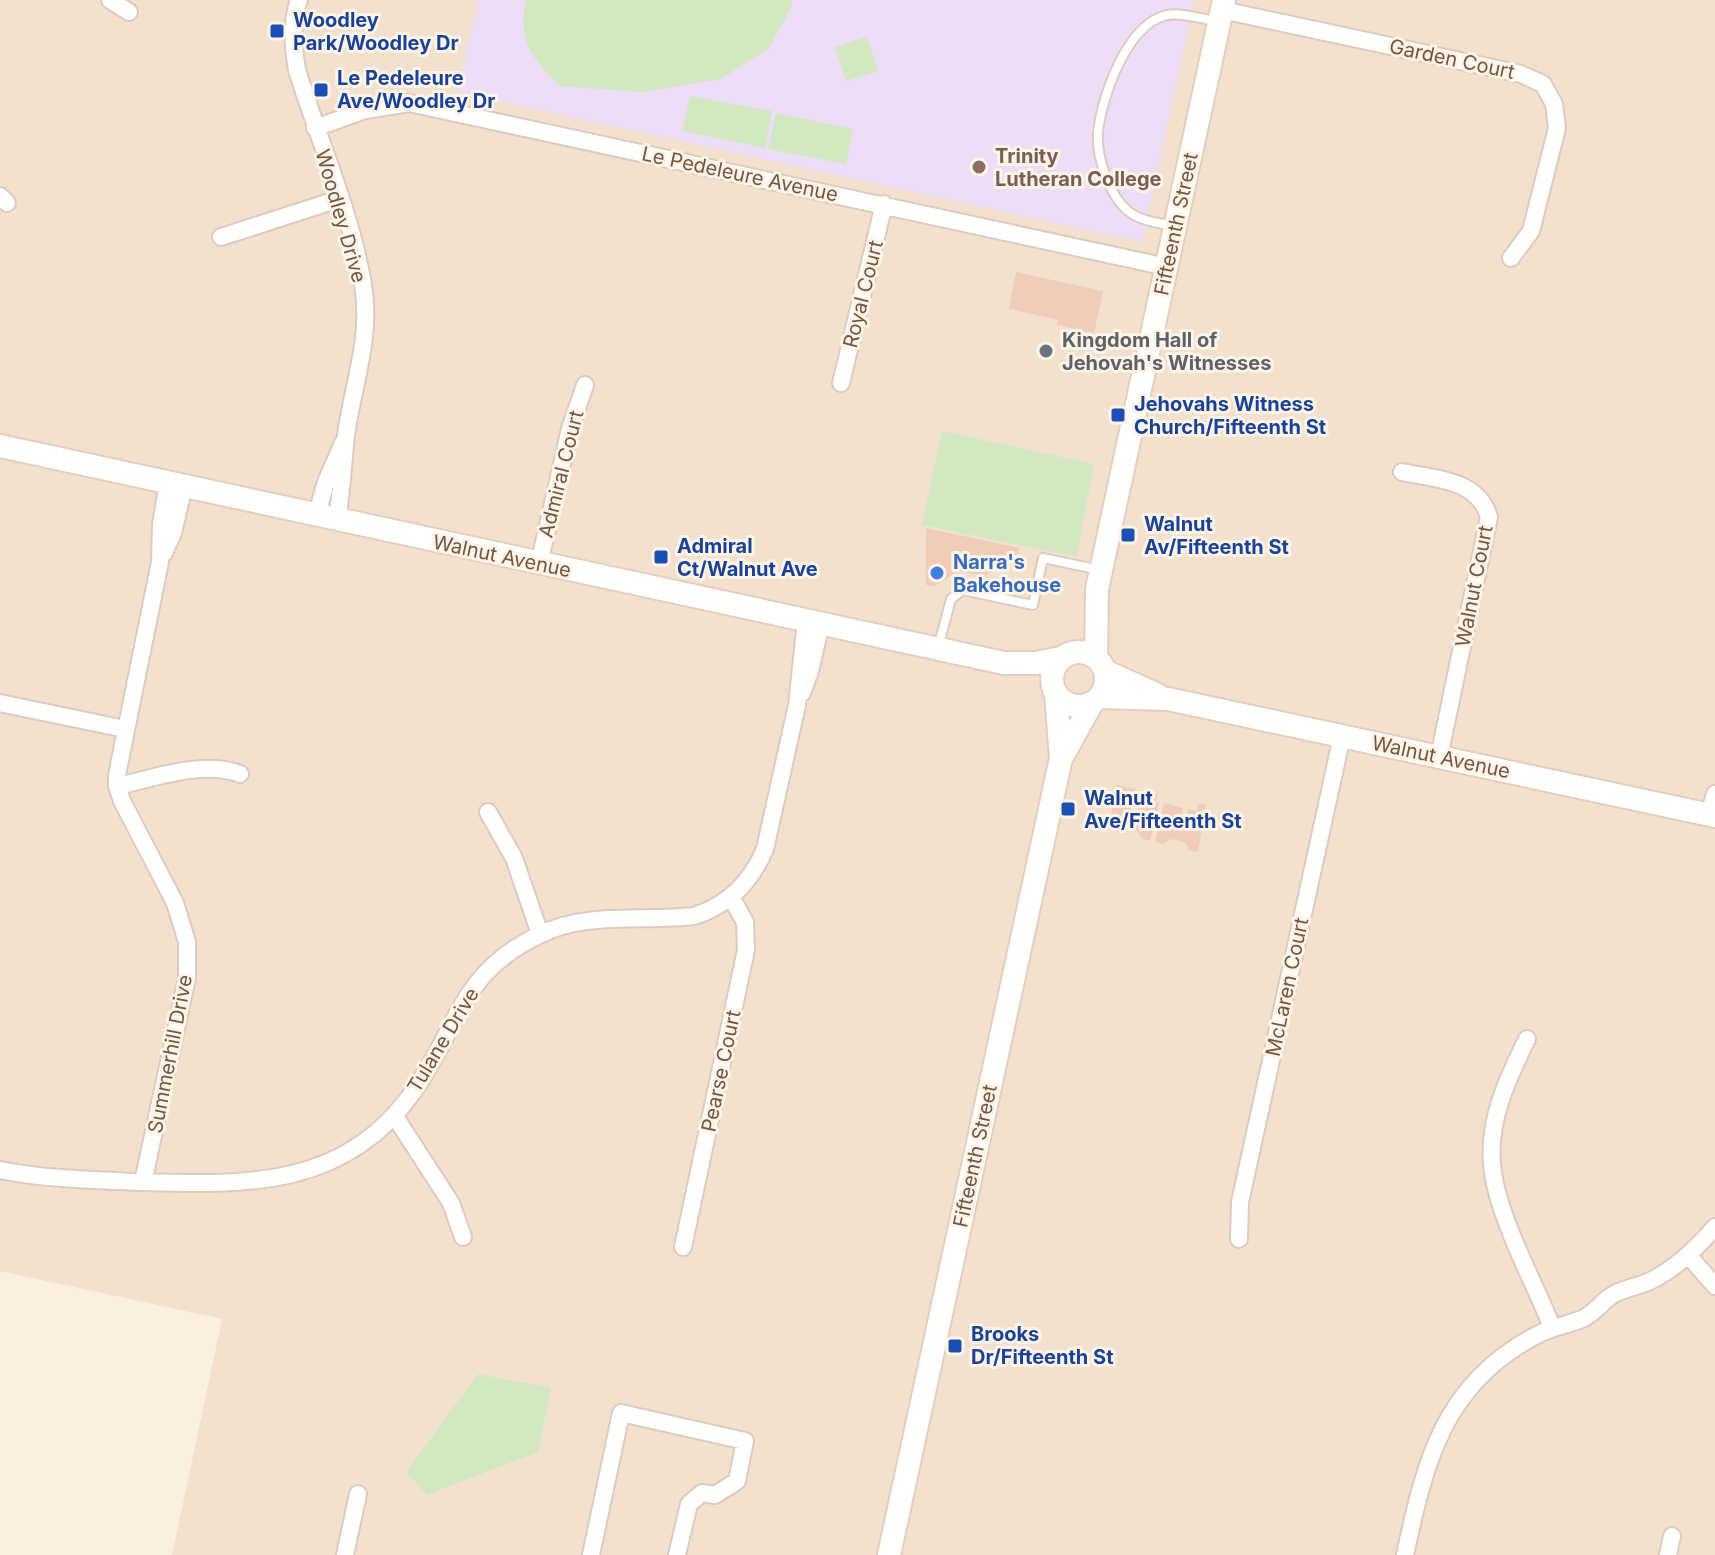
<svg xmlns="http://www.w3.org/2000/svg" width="1715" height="1555" font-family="Inter,sans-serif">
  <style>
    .residential { fill: #f3e1cf }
    .education { fill: #edddf7 }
    .green { fill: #d2e8c0 }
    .building { fill: #f0ccb9 }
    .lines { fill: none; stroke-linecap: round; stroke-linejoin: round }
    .lane-casing { stroke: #dfcbbd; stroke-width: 12 }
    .street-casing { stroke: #dfcbbd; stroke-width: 20 }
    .secondary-casing { stroke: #e6cebd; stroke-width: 26 }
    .lane { stroke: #fff; stroke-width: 8 }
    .street { stroke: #fff; stroke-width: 16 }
    .secondary { stroke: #fff; stroke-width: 22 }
    .transit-dot { fill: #1a4fb4; stroke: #fff4e6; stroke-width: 3 }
    .education-dot { fill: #8d6e63; stroke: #fff4e6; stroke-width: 3 }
    .worship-dot { fill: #6b7280; stroke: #fff4e6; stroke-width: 3 }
    .shop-dot { fill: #3f7fe0; stroke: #fff4e6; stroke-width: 3 }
    .labels { text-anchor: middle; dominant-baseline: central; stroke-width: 6; stroke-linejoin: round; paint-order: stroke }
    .transit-label { font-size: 20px; font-weight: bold; fill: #164399; stroke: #fff4e6; text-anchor: start }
    .street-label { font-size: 20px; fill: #715548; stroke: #fff4e6 }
    .education-label { font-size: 20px; font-weight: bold; fill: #785e54; stroke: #fff4e6; text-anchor: start }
    .worship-label { font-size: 20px; font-weight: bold; fill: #5b616d; stroke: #fff4e6; text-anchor: start }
    .shop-label { font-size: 20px; font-weight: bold; fill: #366cbe; stroke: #fff4e6; text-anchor: start }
  </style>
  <rect width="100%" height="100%" fill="#fbf0e0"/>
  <path class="residential" d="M0,0H1715V1555H172L222,1319L0,1271Z"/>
  <path class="education" d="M478,0H1194L1142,242L458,92Z"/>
  <path class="green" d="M526,0H791L792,6L769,48L721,79L642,92L560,86C532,58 517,41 526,0Z
    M867,37L878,71L846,81L835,47Z
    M690,96L772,111L765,148L682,131Z
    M776,113L853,129L846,164L768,149Z
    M942,431L1094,464L1077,557L922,525Z
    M478,1374L551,1388L538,1452L427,1495L406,1472Z"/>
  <path class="building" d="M1016,272L1103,291L1094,333L1057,325L1058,320L1009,309Z
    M926,528L1019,548L1017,555L985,576L958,571L935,586L926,585Z
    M1117,785L1136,789L1129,814L1141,816L1145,811L1138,810L1140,798L1151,801L1153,793L1158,794L1155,802L1159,803L1150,841L1142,839L1138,832L1118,827L1117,831L1108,829Z
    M1164,803L1183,808L1178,825L1187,829L1195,828L1185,825L1188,809L1197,811L1198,803L1206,805L1198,852L1189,850L1185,842L1171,839L1163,844L1155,842L1159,823L1165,819V816L1161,815Z"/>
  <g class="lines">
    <g class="lane-casing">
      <path id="lane" d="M1174,226C1159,223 1140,221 1128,211C1109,195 1096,156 1098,132C1102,96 1127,24 1167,15C1182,12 1201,19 1216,21
        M938,648L951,599L963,590L1033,605L1043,558L1100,570"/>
    </g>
    <g class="street-casing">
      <path id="street" d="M110,0L129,12
        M299,0C291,23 293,46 297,70C319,141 351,212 363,285C372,337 353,384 346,435C343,463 342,491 337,519
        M1222,10L1521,74L1543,84L1554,104L1557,128L1531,231L1511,258
        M315,128L365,110L409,103L1167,267
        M0,196L7,203
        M221,237L339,199
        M841,383L884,204
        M1402,472C1435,479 1478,479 1489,517L1439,757
        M317,514L326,482L343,443
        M164,553L173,533L184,486
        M539,564L570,429L585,385
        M802,693L810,671L821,623
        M0,703L125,729
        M117,786C155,778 202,760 240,774
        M488,812L514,858L540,934
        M1709,815L1715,794
        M1527,1039C1508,1078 1488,1119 1492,1164C1496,1214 1533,1279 1552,1327
        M394,1115L451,1203L463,1237
        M0,1170C46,1179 92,1180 139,1182C245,1185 344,1189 413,1092C458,1029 459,973 539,935C587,911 643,922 694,916C729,905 751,882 765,849L797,705L806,620
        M143,1182L187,978V942L175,903L122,801L117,786V775L160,562L161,524L168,483
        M1239,1239L1240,1202L1342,736
        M683,1247L746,950L745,922L731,897
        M1688,1255L1715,1286
        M345,1555L358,1494
        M591,1555L621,1413L745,1441L737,1481L715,1495L702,1493L689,1504L677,1555
        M1405,1555C1425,1461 1444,1383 1537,1335C1552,1327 1567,1325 1582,1319C1596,1313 1603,1299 1616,1293C1627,1288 1639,1286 1650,1281C1675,1269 1697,1248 1715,1227
        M1668,1555L1672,1536"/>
    </g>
    <g class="secondary-casing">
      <path id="secondary" d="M0,446L1004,663H1036L1061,658
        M1052 679a27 27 0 1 1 54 0a27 27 0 1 1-54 0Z
        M1096,658L1097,589L1224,0
        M1105,671L1158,695
        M1099,697L1168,699L1715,816
        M1062,757L1092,703
        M889,1555L1061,758L1056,694"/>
    </g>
    <use href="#lane" class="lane"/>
    <use href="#street" class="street"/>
    <use href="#secondary" class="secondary"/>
  </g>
  <g class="transit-dot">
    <rect x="269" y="23" width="16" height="16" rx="4"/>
    <rect x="313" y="82" width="16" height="16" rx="4"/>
    <rect x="1110" y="407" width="16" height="16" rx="4"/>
    <rect x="1120" y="527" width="16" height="16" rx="4"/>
    <rect x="653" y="549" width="16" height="16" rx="4"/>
    <rect x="1060" y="801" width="16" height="16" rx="4"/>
    <rect x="947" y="1338" width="16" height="16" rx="4"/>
  </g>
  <circle class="education-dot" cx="979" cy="167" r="8"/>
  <circle class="worship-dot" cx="1046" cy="351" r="8"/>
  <circle class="shop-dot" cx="937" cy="573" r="8"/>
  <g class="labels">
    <g class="transit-label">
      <text x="293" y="20">Woodley<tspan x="293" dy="23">Park/Woodley Dr</tspan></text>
      <text x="337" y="78">Le Pedeleure<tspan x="337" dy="23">Ave/Woodley Dr</tspan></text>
      <text x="1134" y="404">Jehovahs Witness<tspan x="1134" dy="23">Church/Fifteenth St</tspan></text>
      <text x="1144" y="524">Walnut<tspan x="1144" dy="23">Av/Fifteenth St</tspan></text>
      <text x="677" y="546">Admiral<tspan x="677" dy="23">Ct/Walnut Ave</tspan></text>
      <text x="1084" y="798">Walnut<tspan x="1084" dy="23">Ave/Fifteenth St</tspan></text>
      <text x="971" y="1334">Brooks<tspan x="971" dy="23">Dr/Fifteenth St</tspan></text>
    </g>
    <g class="street-label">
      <text transform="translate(1452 59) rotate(12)">Garden Court</text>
      <text transform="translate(740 174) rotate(12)">Le Pedeleure Avenue</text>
      <text transform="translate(341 216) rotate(74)">Woodley Drive</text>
      <text transform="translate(1176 224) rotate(-78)">Fifteenth Street</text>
      <text transform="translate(863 294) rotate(-76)">Royal Court</text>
      <text transform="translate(561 474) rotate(-76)">Admiral Court</text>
      <text transform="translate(502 556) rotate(12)">Walnut Avenue</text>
      <text transform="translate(1474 586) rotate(-79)">Walnut Court</text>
      <text transform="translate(1441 757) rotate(12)">Walnut Avenue</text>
      <text transform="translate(1287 987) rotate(-78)">McLaren Court</text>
      <text transform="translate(443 1040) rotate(-59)">Tulane Drive</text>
      <text transform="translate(170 1054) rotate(-79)">Summerhill Drive</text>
      <text transform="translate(721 1071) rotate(-78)">Pearse Court</text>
      <text transform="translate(975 1156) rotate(-78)">Fifteenth Street</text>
    </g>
    <g class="education-label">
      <text x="995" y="156">Trinity<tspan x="995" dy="23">Lutheran College</tspan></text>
    </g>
    <g class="worship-label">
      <text x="1062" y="340">Kingdom Hall of<tspan x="1062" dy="23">Jehovah's Witnesses</tspan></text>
    </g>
    <g class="shop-label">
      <text x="953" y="562">Narra's<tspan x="953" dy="23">Bakehouse</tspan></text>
    </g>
  </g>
</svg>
